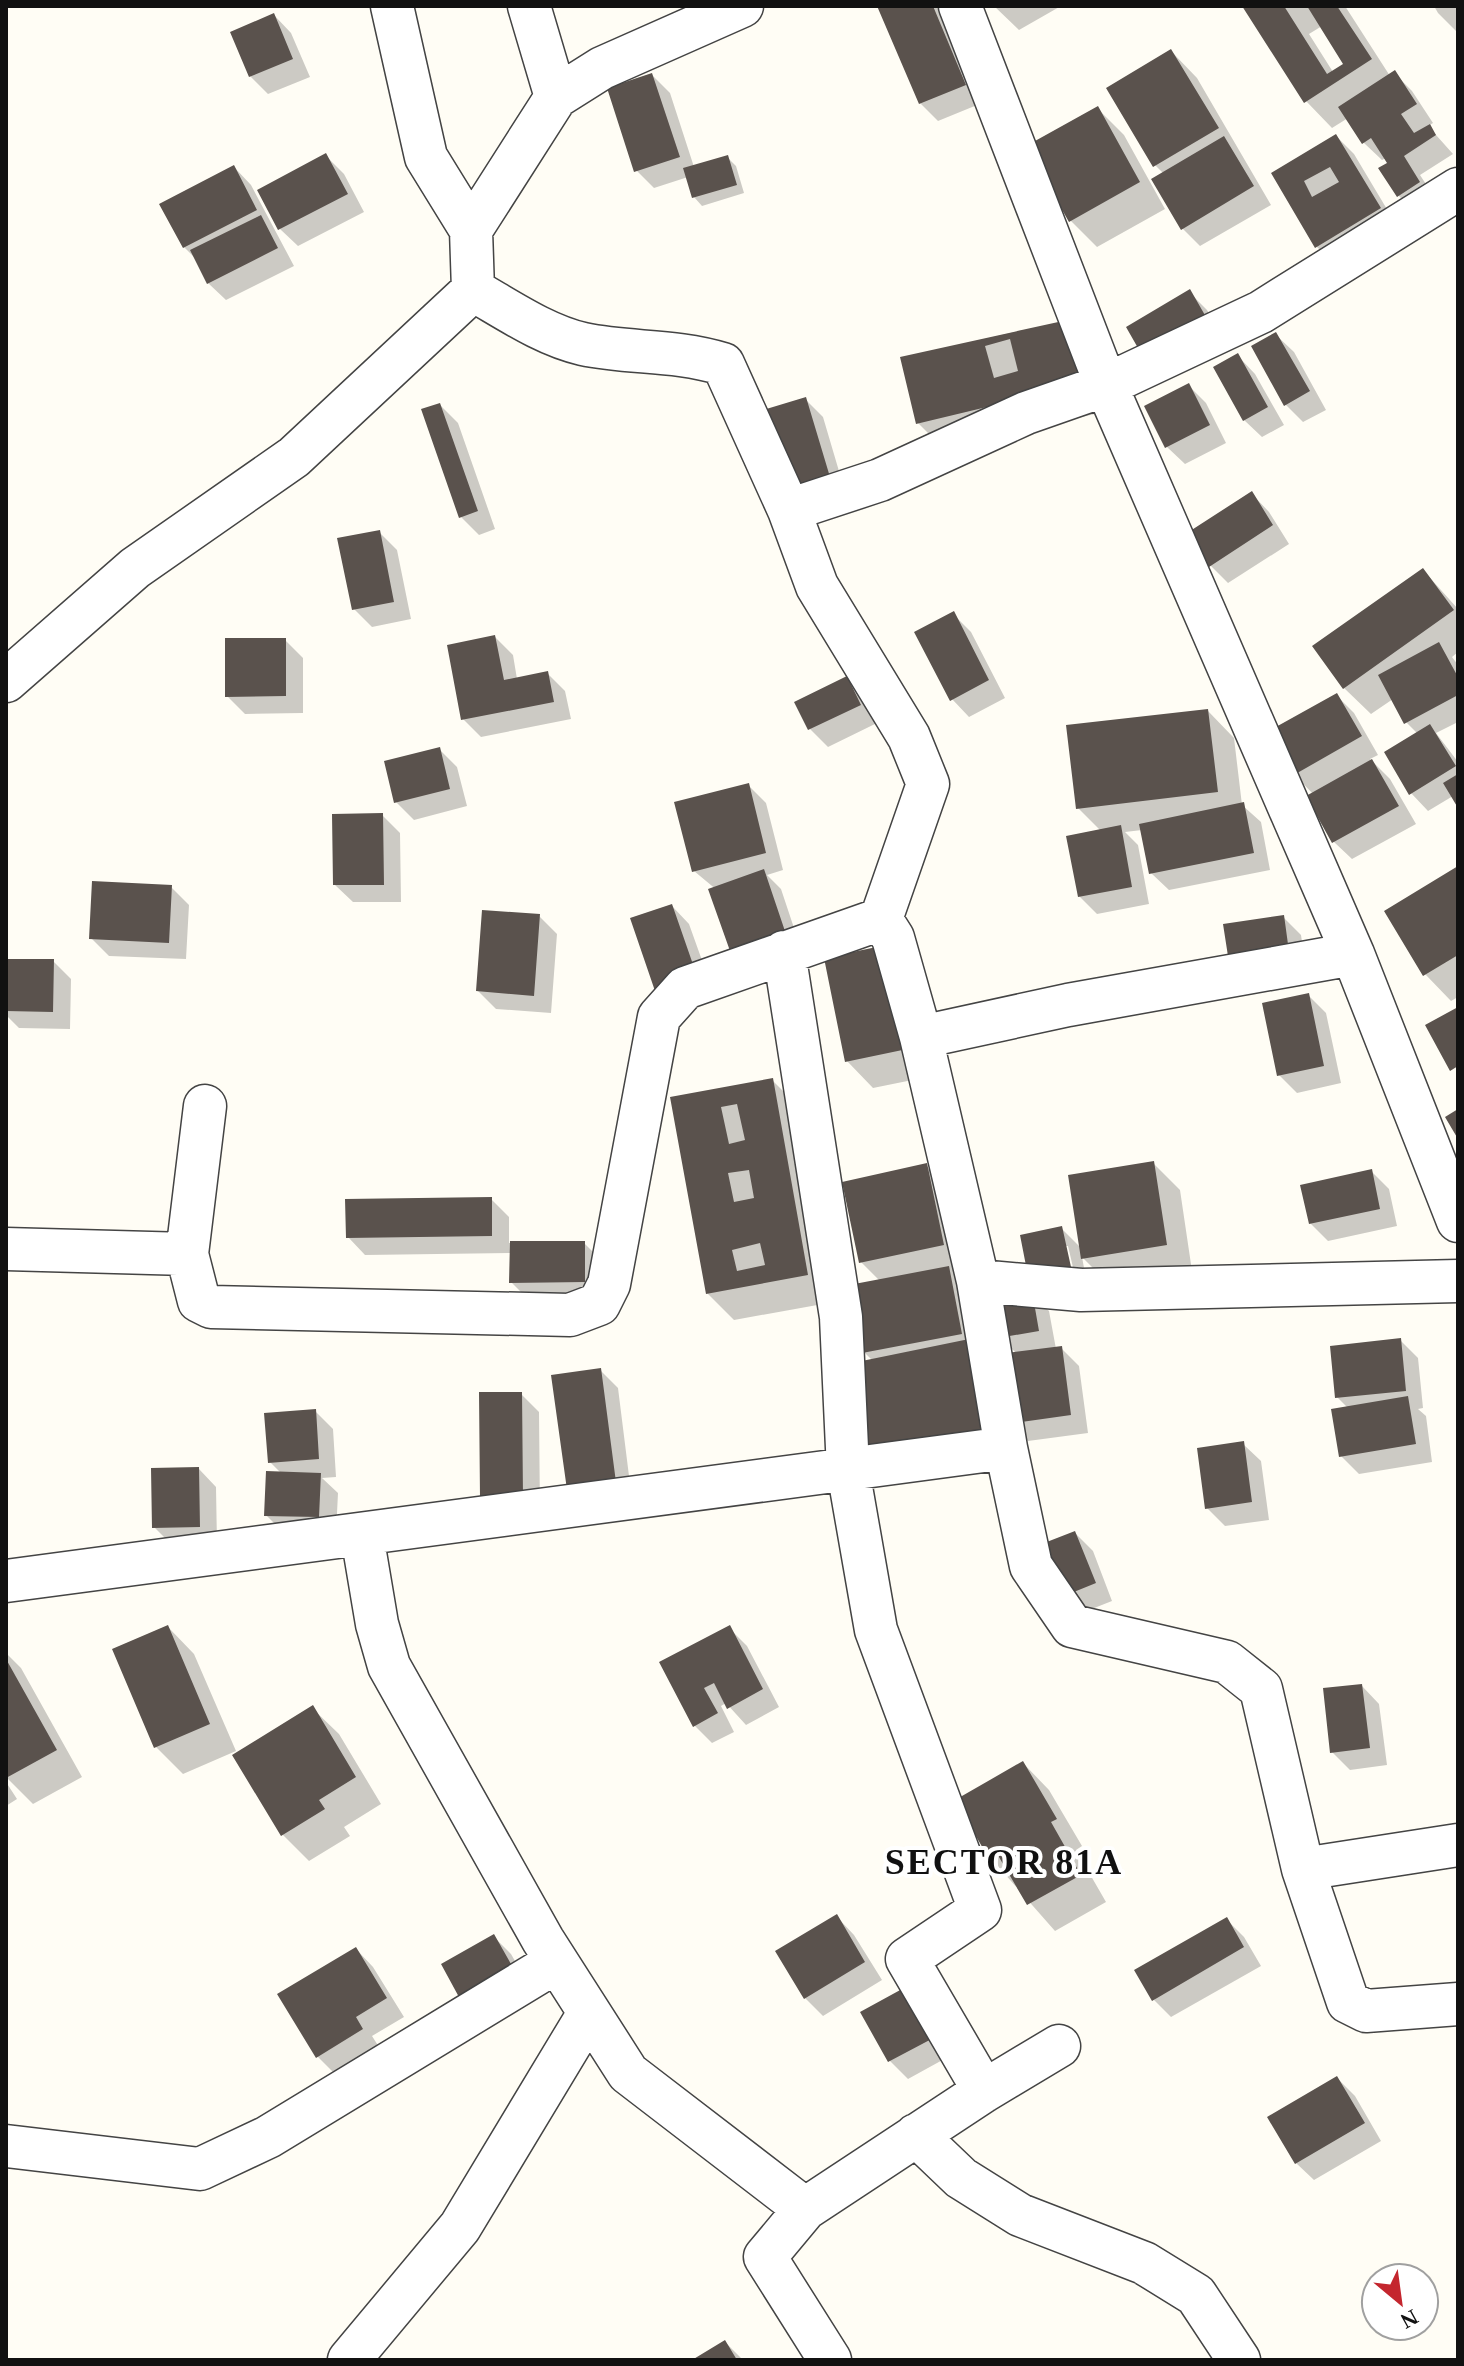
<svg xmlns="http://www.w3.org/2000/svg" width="1464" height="2366" font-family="'Times New Roman',serif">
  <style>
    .shadow { fill: #0003; fill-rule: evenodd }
    .building { fill: #5a524d; fill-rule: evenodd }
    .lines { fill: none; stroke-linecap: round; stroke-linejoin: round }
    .minor-casing { stroke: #444; stroke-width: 45 }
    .minor { stroke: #fff; stroke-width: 42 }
    .labels { text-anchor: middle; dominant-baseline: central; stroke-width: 8; stroke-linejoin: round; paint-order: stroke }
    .district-label { font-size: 36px; font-weight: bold; letter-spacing: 2px; fill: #111; stroke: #fff }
  </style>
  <rect width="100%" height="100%" fill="#fffdf5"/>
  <path class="shadow" d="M882,6H942L982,103L938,121L920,103Z
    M994,6H1061L1019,30Z
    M1245,6H1345L1390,76L1394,73L1412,91L1433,123L1428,126L1453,154L1420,175L1437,201L1416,214L1399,196L1381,169L1389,163L1386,158L1382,160L1364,143L1348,118L1332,128L1306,101ZM1322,26L1346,64L1333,72L1309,34Z
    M1434,6H1458V33L1438,13Z
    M274,15L291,33L310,77L268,94L250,76Z
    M1171,51L1197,78L1271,205L1200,246L1183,229L1164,174L1155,165Z
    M652,75L670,93L694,167L727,157L736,166L744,193L702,206L694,197L688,177L654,188L636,170Z
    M1097,108L1124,135L1165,209L1097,247L1070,220Z
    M1336,136L1354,154L1397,226L1335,264L1317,247L1273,174Z
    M326,156L344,174L364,212L298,246L280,229Z
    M234,167L251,185L294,266L226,300L208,283L197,260L184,247Z
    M1189,292L1207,310L1222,336L1162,371Z
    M1023,330L1112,410L944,449L918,423L903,358Z
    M1276,335L1294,352L1326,410L1303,422L1286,405Z
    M1238,356L1255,374L1284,425L1262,437L1244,420Z
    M1188,385L1206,403L1226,443L1185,464L1167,447Z
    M805,399L823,417L849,505L766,411Z
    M440,405L458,423L495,529L479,535L461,517Z
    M1252,494L1269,512L1289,544L1228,583L1210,565Z
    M379,532L397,550L411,619L372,627L354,609Z
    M1423,570L1458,609V652L1452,657L1458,665V722L1436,733L1458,762V804L1453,796L1428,811L1411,793L1418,734L1406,722L1393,699L1371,714L1344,688Z
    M953,614L971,632L1005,698L969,717L952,699Z
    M495,637L513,655L517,679L547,673L565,691L571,719L481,737L463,719Z
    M285,640L303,658V713L245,714L227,696Z
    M846,678L864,696L877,723L828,747L810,729Z
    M1336,695L1354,713L1378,755L1370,759L1390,779L1416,824L1352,859L1334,842L1313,794L1294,774Z
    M1208,711L1234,738L1242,805L1261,822L1270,870L1169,890L1151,873L1142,830L1125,832L1138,845L1149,904L1097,914L1079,896L1101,831L1078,808Z
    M439,749L457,767L467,806L414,820L396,802Z
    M748,785L766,803L783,870L767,875L781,889L806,964L694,871Z
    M382,815L400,833L401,902H353L335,885Z
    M1458,868V997L1451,1001L1425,974Z
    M171,887L189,905L186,959L109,956L91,938Z
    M672,906L689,924L714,994L674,1008Z
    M539,916L557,934L551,1013L496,1009L478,991Z
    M1283,917L1301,935L1307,976L1250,986Z
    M826,960L937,1075L873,1088L847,1061Z
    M6,961H53L71,979L70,1029L19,1028L6,1015Z
    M1308,995L1326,1013L1341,1083L1297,1093L1279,1075Z
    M772,1080L799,1107L834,1302L734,1320L707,1293L672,1098Z
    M1153,1163L1180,1190L1192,1271L1110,1285L1082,1257L1087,1284L1047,1292L1061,1228L1081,1248ZM1064,1246H1068L1075,1276L1071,1277Z
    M926,1166L953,1192L985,1346L1017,1354L1000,1337L1031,1293L1049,1311L1056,1349L1061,1348L1079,1366L1088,1433L1028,1441L1018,1431L873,1361L864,1352L880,1281L861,1262Z
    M1371,1171L1389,1189L1397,1226L1328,1241L1310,1223Z
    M491,1199L509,1217V1243H584L602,1261V1299L529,1300L511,1282L512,1253L365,1255L348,1237Z
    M1400,1340L1418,1358L1423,1408L1418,1409L1426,1416L1432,1462L1359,1474L1341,1456L1348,1408L1337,1397Z
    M600,1370L618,1388L633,1508L587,1514Z
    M521,1394L539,1412L540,1515H500Z
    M315,1411L333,1429L336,1477L322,1478L338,1493L336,1534L284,1533L266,1515L282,1474L270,1462Z
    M1243,1444L1261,1461L1269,1520L1225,1526L1207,1508Z
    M199,1469L216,1487L217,1544L172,1545L154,1527Z
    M1075,1533L1093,1551L1112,1601L1079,1614L1041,1546Z
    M168,1627L194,1654L236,1751L183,1774L156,1747Z
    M729,1628L747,1646L779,1707L746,1725L726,1703L721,1706L734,1732L712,1743L694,1725L662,1663Z
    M6,1653L21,1668L82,1777L33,1804L6,1777Z
    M1362,1686L1379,1704L1387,1765L1350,1770L1332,1752Z
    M312,1708L339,1734L381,1804L344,1827L350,1836L309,1861L283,1835Z
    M1023,1763L1049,1790L1082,1846L1076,1850L1106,1902L1055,1931L989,1856L957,1801Z
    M6,1782L17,1799L6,1806Z
    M837,1917L854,1935L882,1980L823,2016L805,1998Z
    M1226,1919L1244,1937L1261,1966L1171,2017L1154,2000Z
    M494,1937L511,1954L536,1998L444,1965Z
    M356,1949L373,1967L404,2017L372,2036L379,2047L335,2074L317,2056Z
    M912,1985L957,2052L908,2079L890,2061L863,2012Z
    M1337,2078L1355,2096L1381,2141L1314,2180L1296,2163Z
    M725,2342L743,2360H696Z"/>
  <path class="building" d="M877,6H933L966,85L919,104Z
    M1242,6H1284L1327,74L1343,64L1307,6H1337L1372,59L1304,103Z
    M274,13L293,59L249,77L230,32Z
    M1171,49L1219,128L1153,167L1106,88Z
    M1395,70L1417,104L1401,114L1414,133L1430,124L1436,135L1404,156L1420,182L1397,197L1378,168L1387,163L1371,138L1362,144L1338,107Z
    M652,73L680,157L634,172L607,88Z
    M1098,106L1140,182L1069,222L1026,146Z
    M1336,134L1381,208L1315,248L1271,173ZM1330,167L1339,182L1312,197L1304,181Z
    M1224,136L1254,186L1181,230L1151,179Z
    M326,153L348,194L278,230L257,190Z
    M728,155L737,185L692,198L683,168Z
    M234,165L257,210L183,248L159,204Z
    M261,215L278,248L207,284L190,250Z
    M1190,289L1206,317L1142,355L1126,327Z
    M1072,319L1087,383L916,424L900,357ZM1010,339L1018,371L994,378L985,346Z
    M1276,332L1310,391L1284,406L1251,346Z
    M1238,353L1268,407L1243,421L1213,367Z
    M1189,383L1210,425L1165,448L1144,406Z
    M806,397L833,487L790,500L763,410Z
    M440,403L478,511L459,518L421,409Z
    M1252,491L1273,525L1209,567L1187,533Z
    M380,530L394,602L352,610L337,538Z
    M1423,568L1454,610L1343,689L1312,646Z
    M954,611L989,680L950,701L914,632Z
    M495,635L504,680L548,671L554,702L461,720L447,645Z
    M225,638H286V696L225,697Z
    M1439,642L1458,677V695L1404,724L1378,675Z
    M847,676L861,705L808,730L794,702Z
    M1337,693L1362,736L1292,776L1267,732Z
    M1208,709L1218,792L1076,809L1066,725Z
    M1430,724L1456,766L1409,795L1384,752Z
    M440,747L450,789L394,803L384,761Z
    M1372,759L1399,806L1332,843L1306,796Z
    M1458,774V808L1443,783Z
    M749,783L766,853L692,872L674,802Z
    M1244,802L1254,853L1149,874L1139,824Z
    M383,813L384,885H333L332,814Z
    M1121,825L1132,887L1078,897L1066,836Z
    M1458,866V955L1423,976L1384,911Z
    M764,869L790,946L735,965L708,889Z
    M92,881L172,885L169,943L89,939Z
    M672,904L697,976L655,991L630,918Z
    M482,910L540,914L534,996L476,991Z
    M1284,915L1290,959L1230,969L1223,924Z
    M891,944L912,1048L845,1062L824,958Z
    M6,959H54L53,1012L6,1011Z
    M1309,993L1324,1066L1277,1076L1262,1003Z
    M1458,1007V1066L1450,1071L1425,1025Z
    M773,1078L808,1275L706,1294L670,1097ZM737,1104L745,1140L729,1144L721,1107ZM749,1170L754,1198L734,1202L728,1173ZM760,1243L765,1265L737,1271L732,1250Z
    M1458,1109V1139L1445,1117Z
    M1154,1161L1167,1245L1081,1259L1068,1175Z
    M927,1163L944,1245L859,1263L842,1182Z
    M1372,1169L1380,1209L1309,1224L1300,1185Z
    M492,1197V1236L346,1238L345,1199Z
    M1062,1226L1071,1267L1028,1276L1020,1235Z
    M510,1241H585V1282L509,1283Z
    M949,1266L962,1334L862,1353L849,1285Z
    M1032,1291L1039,1331L998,1338L992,1298Z
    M979,1337L997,1429L870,1454L852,1363Z
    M1401,1338L1406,1391L1335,1398L1330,1346Z
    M1062,1346L1071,1415L1008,1424L999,1354Z
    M601,1368L617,1490L568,1497L551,1375Z
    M479,1392H522L523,1498H480Z
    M1408,1396L1416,1444L1339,1457L1331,1409Z
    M316,1409L319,1459L268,1463L264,1413Z
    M1244,1441L1252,1502L1205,1509L1197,1448Z
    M199,1467L200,1527L152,1528L151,1468Z
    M266,1471L321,1473L319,1517L264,1516Z
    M1075,1531L1096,1583L1059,1598L1039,1545Z
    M168,1625L210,1724L154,1748L112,1649Z
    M730,1625L763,1689L727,1709L714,1683L704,1688L718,1713L693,1727L659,1662Z
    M6,1659L57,1750L6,1778Z
    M1362,1684L1370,1748L1330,1753L1323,1688Z
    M313,1705L356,1777L319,1800L325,1809L281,1836L232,1755Z
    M1023,1761L1057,1819L1051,1822L1081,1875L1027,1905L996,1852L988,1857L955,1800Z
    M837,1914L865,1962L804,1999L775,1951Z
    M1227,1917L1244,1947L1152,2001L1134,1970Z
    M494,1934L520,1980L466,2010L441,1964Z
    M356,1947L387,1998L356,2017L363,2029L316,2058L277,1994Z
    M913,1983L941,2034L888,2062L860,2012Z
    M1337,2076L1365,2123L1295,2164L1267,2117Z
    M725,2340L737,2360H692Z"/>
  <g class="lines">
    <g class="minor-casing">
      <path id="minor" d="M392,6L426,157L471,230
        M529,6L556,97
        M960,6L1106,385L1353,954L1458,1221
        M473,290C508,310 544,335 583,344C631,354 673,349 723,364L789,510L817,586L909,737L928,784L881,919
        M789,510L880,480L1026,413L1106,385L1261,312L1458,189
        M6,681L135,568L294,457L473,290L471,230L556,97L602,68L742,6
        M784,952L841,1317L848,1470L876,1630L980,1910L907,1959L984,2091
        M921,1037L1068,1005L1353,954
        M6,1249L187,1254L199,1301L211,1307L570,1315L599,1304L609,1284L659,1017L685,988L881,919L893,938L921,1037L978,1281L1081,1290L1458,1281
        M187,1254L205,1106
        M978,1281L1006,1448
        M362,1535L377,1624L389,1666L543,1940L628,2073L805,2209
        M6,1581L1006,1448L1031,1566L1072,1626L1227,1662L1261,1689L1303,1869L1458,1845
        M1303,1869L1348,2002L1366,2011L1458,2004
        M916,2135L961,2178L1020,2215L1144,2263L1196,2295L1239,2360
        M6,2146L200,2169L268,2137L556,1962
        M349,2360L460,2227L589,2013
        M830,2360L765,2257L805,2209L984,2091L1059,2046"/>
    </g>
    <use href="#minor" class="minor"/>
  </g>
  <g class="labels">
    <g class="district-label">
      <text x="1004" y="1862">SECTOR 81A</text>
    </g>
  </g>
  <rect width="1464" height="2366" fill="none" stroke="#111111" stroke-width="16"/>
  <g transform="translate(1400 2302) rotate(151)"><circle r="38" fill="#ffffff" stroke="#a0a0a0" stroke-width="2"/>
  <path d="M0-6L14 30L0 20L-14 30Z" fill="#c4262e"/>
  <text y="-12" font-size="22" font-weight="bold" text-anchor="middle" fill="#111111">N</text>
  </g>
</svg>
